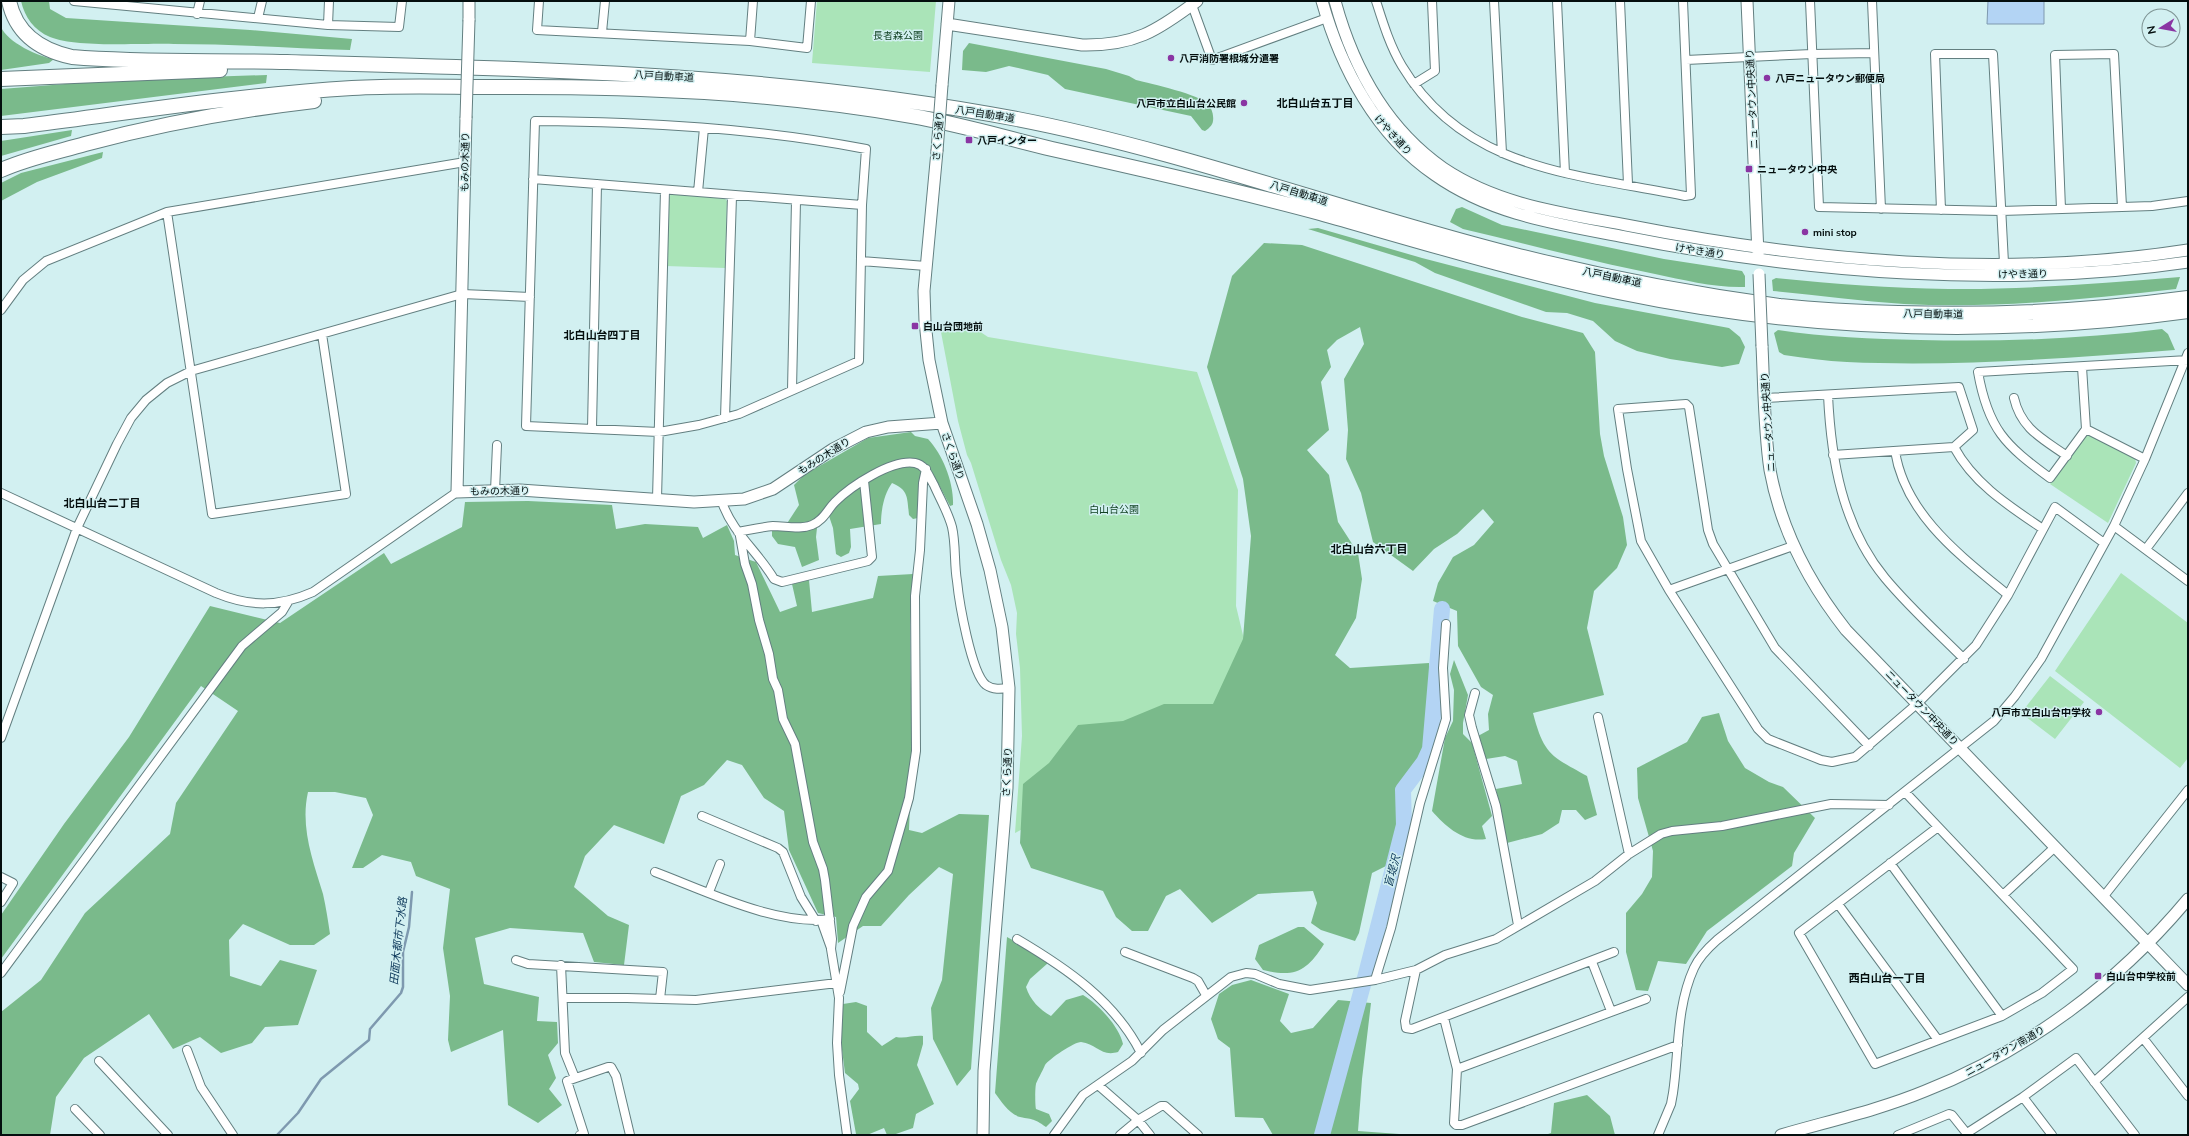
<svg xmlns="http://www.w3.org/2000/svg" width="2189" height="1136" font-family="Mulish,'Noto Sans JP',sans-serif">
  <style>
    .green { fill: #aae4b8 }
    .forest { fill: #7aba8b }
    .water { fill: #b3d4f4; stroke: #7e99af }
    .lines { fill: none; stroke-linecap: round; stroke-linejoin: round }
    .stream { stroke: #7e99af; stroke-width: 2.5 }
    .river { stroke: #b3d4f4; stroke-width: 16 }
    .street-casing { stroke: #637f80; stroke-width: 10 }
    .secondary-casing { stroke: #637f80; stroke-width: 13 }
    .highway-casing { stroke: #637f80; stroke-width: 16 }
    .street { stroke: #fff; stroke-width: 8 }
    .secondary { stroke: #fff; stroke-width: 11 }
    .highway { stroke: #fff; stroke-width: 14 }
    .secondary-bridge-casing { stroke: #637f80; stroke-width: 13; stroke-linecap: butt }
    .secondary-bridge { stroke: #fff; stroke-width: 11 }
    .poi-dot { fill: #8a35a3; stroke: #d2f0f1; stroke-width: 1.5 }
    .labels { text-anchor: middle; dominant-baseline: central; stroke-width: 3; stroke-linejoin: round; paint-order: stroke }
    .park-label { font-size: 10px; fill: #114122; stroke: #d2f0f1 }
    .poi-label { font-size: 10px; font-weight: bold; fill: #040e0e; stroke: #d2f0f1; text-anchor: start }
    .street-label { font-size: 10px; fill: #040e0e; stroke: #d2f0f1 }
    .neighbourhood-label { font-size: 11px; font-weight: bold; fill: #040e0e; stroke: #d2f0f1 }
    .water-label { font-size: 11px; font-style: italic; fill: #0d385a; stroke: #d2f0f1 }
  </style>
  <rect width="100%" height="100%" fill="#d2f0f1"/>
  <path class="green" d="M817,1H936L930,72L812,63Z
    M672,193L725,199L727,201L725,268L666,266L669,197Z
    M967,323L988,337L1197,372L1238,490L1236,606L1259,702L1015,833L1022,736L1020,668L1016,634L1017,613L1011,585L1001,560L971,463L967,455L958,421L940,327Z
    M2085,435H2090L2135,458L2136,463L2108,523L2050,484Z
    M2121,573L2188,623V758L2180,768L2055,671Z
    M2050,676L2084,702L2055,739L2021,713Z"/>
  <path class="forest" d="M21,1H49L50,9L66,18L250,30L352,39L350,50C292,48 233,44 174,44C143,43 77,48 50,37C34,30 25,18 21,1Z
    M1,27C7,42 39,57 54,59L49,63L1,70Z
    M969,43L1106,69L1129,76L1136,80C1151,84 1200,94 1209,105C1211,108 1213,113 1213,116C1214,124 1211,127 1205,131L1202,130L1191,116L1065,89L1048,75L1009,66L986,72L962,70L963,51Z
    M267,75L266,83L1,116V89L117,80Z
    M72,130L71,136L1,156V141Z
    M103,152L102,158L37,182L1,201V183L21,173Z
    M1462,207L1502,225L1664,259L1742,271L1745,276V287C1715,288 1684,280 1655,274C1590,261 1527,244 1463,229L1450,222L1456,209Z
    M1318,228L1422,258L1595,303L1729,328L1740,337L1745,347L1739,364L1722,367L1670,359L1637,351L1615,341L1593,321L1567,313L1546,312L1435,273L1415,262L1308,229Z
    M1264,243L1302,245L1522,317L1583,333L1595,352L1600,434L1604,456L1623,517L1627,545L1617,568L1594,591L1587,628L1604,695L1533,713C1544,755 1551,756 1587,776L1597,815L1585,820L1576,810H1562L1559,823L1542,834L1507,843L1496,789L1522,784L1517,761L1505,756L1486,759L1478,736L1489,730L1488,714L1493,695L1481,687L1458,646L1457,611L1433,601L1438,583L1453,557L1474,545L1494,522L1483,509L1457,534L1434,549L1413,571L1373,542L1361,493L1346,459L1348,430L1344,379L1364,344L1360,327L1337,340L1327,350L1331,367L1321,382L1329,430L1307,450L1329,475L1338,522L1358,553L1362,579L1356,618L1335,655L1350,668L1429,663V704L1423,750L1401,783L1396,804V830L1388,865L1372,873L1359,933L1355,941L1321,930L1311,923L1317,903L1313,891L1258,894L1212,923L1180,889L1166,896L1148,931H1132L1116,917L1103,891L1031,868L1020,843L1023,784L1049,763L1078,725L1123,721L1164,704H1213L1243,639L1251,536L1243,479L1207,367L1232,276Z
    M2180,277L2176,289C2086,299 1995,309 1904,304C1860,301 1817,295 1773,291L1772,280L1776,278C1833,284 1890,288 1948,289C2025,290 2103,283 2180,277Z
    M2162,329L2168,334L2175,350C2066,358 1956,367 1847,362C1826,361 1805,358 1784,355L1779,352L1774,333L1778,330C1825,337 1872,339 1920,340C2001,342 2082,339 2162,329Z
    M911,432L915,436L928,439C943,455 954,483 953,505L950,506L931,470L925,465L921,473L918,518L913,519L909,515C907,498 909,490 892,483C884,494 881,510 881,524L850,529L851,547L849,553L841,557L836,554L833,528L829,516L818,519L816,537L819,560L802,567L795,547L778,544L772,536V530L784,528L799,505L794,485L804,475L868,438Z
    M528,501L612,505L616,529L645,524L698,527L703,538L727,525L734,541L735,555L756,562L780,612L797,606L792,584L809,580L812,612L873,598L878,576L913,574L910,624L912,756L909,830L922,833L959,814L989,815L971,1069L957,1086L933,1039L931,1008L942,980L953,874L939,867L909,895L881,926H863L838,943L836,917L818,913L789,850L784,811L764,798L742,765L727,760L704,785L681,796L664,844L614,825L585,856L574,887L608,916L629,925L624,965L594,962L583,933L510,928L475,938L484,984L539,997L537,1021L557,1022L558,1043L548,1055L556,1078L549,1089L562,1105L538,1123L508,1105L503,1030L451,1052L448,1040L450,996L443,948L450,889L416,876L411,862L382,855L363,868H352L373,815L366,798L335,792H308C300,827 313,861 323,894C326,907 328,921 330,934L314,945H290L243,924L229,940L230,976L261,986L280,960L317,970L298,1025L265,1027L252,1043L221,1053L200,1037L173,1049L149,1014L84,1058L56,1097L50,1135H1V1012L41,980L85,913L170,834L176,803L238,711L201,686L1,959V915L64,824L129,737L210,606L280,623L384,553L391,564L462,527L465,502Z
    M1454,660L1468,695L1463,723V734L1472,743L1492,816L1482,826L1486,839C1464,843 1446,827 1432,811L1445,738L1453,721L1454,690L1450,674Z
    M1719,713L1728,741L1745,768L1769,782L1783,787L1815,818L1794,853L1792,866L1707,931L1686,964L1658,961L1648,991L1636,990L1626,952V913L1642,894L1652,877L1653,851L1638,798L1637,768L1687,742L1702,717Z
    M1298,927H1304L1324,944C1307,971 1295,978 1263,970L1255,959L1259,945Z
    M1007,937L1040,955L1048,963L1030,979L1026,987C1030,1000 1040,1010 1051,1016L1066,1000L1083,995C1098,1004 1119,1026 1123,1044L1118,1052C1101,1057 1097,1044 1081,1042C1074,1042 1049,1059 1045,1065C1045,1066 1036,1083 1036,1084C1035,1088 1035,1105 1036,1109L1049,1114L1052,1121L1046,1127C1033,1118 1034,1120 1020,1117C1009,1114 1001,1101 995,1093Z
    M1251,980L1289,994L1280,1021L1291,1033L1313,1028L1338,1000L1371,1003L1362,1079L1358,1131L1413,1135H1273L1263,1118L1235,1117L1230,1048L1218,1039L1211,1019L1219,994L1232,985Z
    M856,1002L867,1006V1032L882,1046L896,1037C906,1039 913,1035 923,1036V1044L917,1065L934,1104L916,1114L913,1128L893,1135H887L884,1128L867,1135L856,1134L850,1101L859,1089L858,1084L845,1073L841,1042L843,1004Z
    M1587,1095L1610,1116L1615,1135H1545L1551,1133L1554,1103Z"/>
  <path class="water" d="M1988,1H2044V24H1987Z"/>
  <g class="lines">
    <path class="stream" d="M277,1135L298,1113L321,1079L369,1040L370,1029L401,993L403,987V952L409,927L412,892"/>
    <path class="river" d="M1322,1135L1366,974L1404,825L1403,790L1424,762L1430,749L1442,609"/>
    <g class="street-casing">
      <path id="street" d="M74,1L328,25L399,27L402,1
        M539,1L537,30L750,41L807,48L811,1
        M1376,1C1383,23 1390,46 1402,66C1465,171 1577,174 1685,196L1691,195L1683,1
        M1494,1L1502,153
        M1557,1L1565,173
        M1620,1L1628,184
        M1810,1L1819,207L2001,211L2152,206L2188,201
        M1872,1L1881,209
        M1192,5L1212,60L1327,18
        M197,14L200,1
        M258,18L262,1
        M328,25L329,1
        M602,32L605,1
        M750,41L753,1
        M1686,60L1812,54L1874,53
        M1414,84L1435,71L1432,1
        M535,121C646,122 757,128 866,149L862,205L859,361L739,414L699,425L659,432L526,426Z
        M533,179L862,205
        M698,192L704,128
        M2061,209L2055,55L2114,54L2122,207
        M1941,210L1935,54H1993L2004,263
        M167,212L212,514L346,494L322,334
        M861,261L926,266
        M1,310L23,280L46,261L167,212L465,162
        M2082,367L2086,429
        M792,390L796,201
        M1828,395C1831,459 1842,526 1885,578C1909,607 1937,632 1964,659
        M1765,398L1959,387L1973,430L1954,447L1833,455
        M2014,398C2021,429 2043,439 2067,456
        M725,418L732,196
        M592,428L597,184
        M1954,447C1974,484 2009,506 2043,529
        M1895,451C1905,515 1961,556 2008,595
        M2145,459L2086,429L2050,478C2005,445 1988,429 1978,372L2188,360
        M495,491L497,445
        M1,493L216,593C250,607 279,607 313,592L457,492
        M657,499L665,190
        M722,502C732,532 758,552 774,579L782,582L868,561L872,557L864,481
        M2114,526L2188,581
        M738,532C749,530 762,527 773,526C786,526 800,530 812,525C824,520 827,510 835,502C851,486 892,459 915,463C926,465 929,477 934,485C940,499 948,512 952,527C956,544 954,564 957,581C959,601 971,673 986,685C993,690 1001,689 1009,688
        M740,536L745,564L752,584L759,620L769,654L773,679L778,690L783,719L795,744L813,842L823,869L825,880L832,939L831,949L839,998L837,1043L839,1075L847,1135
        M2146,549L2188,493
        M1669,590L1793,546
        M1475,693L1469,715L1472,728L1496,806L1518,925
        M1598,717L1629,854
        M1,738L77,528L117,444L131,418L146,400L167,383L191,371L462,294L530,297
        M1869,746L1775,648L1713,544L1708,530L1689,407L1686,404L1618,409L1627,469L1641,541L1669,590L1758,729L1768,739L1821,760L1832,762L1855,757L1918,703L1976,645L2008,595L2055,507L2104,543
        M1905,792L2073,969L2042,993L2002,1016L1875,1064L1799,933L1938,827
        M702,816L778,848L783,852L801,897L816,921
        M1890,863L2002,1016
        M655,872C706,891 776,926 830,919
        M1,877L13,883L1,902
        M709,892L720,864
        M2003,895L2055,847
        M2104,896L2188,790
        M1838,904L1938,1040
        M821,920L831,948
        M1017,939C1066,968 1115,1001 1141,1053
        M1125,952L1193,978L1198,981L1206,995
        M516,960L528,964L663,972L660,999
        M1592,962L1611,1011
        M561,965L565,1053L575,1078
        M1416,970L1405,1021L1406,1028L1412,1029L1614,952
        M1,973L242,646L282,612L288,602
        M1375,980L1391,928L1420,803L1446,719L1443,668L1446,624
        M840,992L853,926L866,897L888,871L909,798L916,751L915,596L920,550L923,483L926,469
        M563,998H627L696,1000L837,983
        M1444,1018L1457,1069L1454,1123L1456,1125H1462L1678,1045
        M2143,1038L2188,1096
        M187,1050L201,1087L233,1135
        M99,1061L168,1135
        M1457,1069L1646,999
        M2094,1082L2188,997
        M1098,1085L1138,1120L1150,1135
        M2023,1097L2052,1135
        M75,1109L100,1135
        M1967,1133L2023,1097L2076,1058L2135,1135
        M580,1135L584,1134L567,1081L608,1067H611L616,1076L630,1135
        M1054,1135L1083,1095L1132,1061L1163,1030L1231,977L1246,973L1255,974L1279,984L1310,990L1375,980L1416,970L1445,955L1496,939L1595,881L1629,854L1661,834L1672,831L1722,826L1831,804L1889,805
        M1120,1135L1138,1120L1161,1106H1165L1198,1135
        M1658,1135L1671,1104L1673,1093C1679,1053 1676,1007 1694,968C1699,957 1708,948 1717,940L1994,721L2015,696L2041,659L2114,526L2145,459L2188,353
        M1898,1135L1949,1114L1952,1115L1968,1135"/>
    </g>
    <g class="secondary-casing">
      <path id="secondary" d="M1322,1C1341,68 1376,135 1435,175C1492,215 1558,224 1625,237C1806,273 2005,289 2188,262
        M1335,1C1353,67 1386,128 1443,168C1498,205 1562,213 1626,225C1809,261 2002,279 2188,250
        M1747,1L1758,254
        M469,20V1
        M947,24L1082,45C1134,46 1157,31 1197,1
        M942,85L949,1
        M466,118L457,492L520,490L694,502L744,499L773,489L833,449L866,432L888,427L942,423
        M937,151L924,291L925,321L929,360L942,423L977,524L990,570L1002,627L1009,688L1007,788L984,1071L983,1135
        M1762,346C1764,387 1764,430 1770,470C1781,530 1809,583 1846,630L2188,985
        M1781,1135C1829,1121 1879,1110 1925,1091C2027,1051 2118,983 2188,899"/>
    </g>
    <g class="highway-casing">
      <path id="highway" d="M9,1C16,34 40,50 72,57C144,63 216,60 287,62C531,69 776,73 1017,119C1187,152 1348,213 1515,255C1602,277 1691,294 1780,306C1819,310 1859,312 1898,313C1995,316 2091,311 2188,298
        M1,79L220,70
        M1,127L24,126C133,112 242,95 352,88C399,85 448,87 495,87C635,86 775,92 912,116C959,124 1006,138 1052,149C1142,169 1231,189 1320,213C1419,241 1517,271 1618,292C1806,331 1998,337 2188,311
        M1,170C28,158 57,152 85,144C160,124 237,110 314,101"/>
    </g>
    <use href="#street" class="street"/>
    <use href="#secondary" class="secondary"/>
    <use href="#highway" class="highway"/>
    <g class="secondary-bridge-casing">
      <path id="secondary-bridge" d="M466,118L469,20
        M937,151L942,85
        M1759,274L1762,346"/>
    </g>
    <use href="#secondary-bridge" class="secondary-bridge"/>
  </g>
  <g class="poi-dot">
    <circle cx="1171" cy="58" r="4"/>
    <circle cx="1767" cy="78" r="4"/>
    <circle cx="1244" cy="103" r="4"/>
    <rect x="965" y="136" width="8" height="8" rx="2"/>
    <rect x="1745" y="165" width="8" height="8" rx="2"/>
    <circle cx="1805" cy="232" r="4"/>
    <rect x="911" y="322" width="8" height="8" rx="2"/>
    <circle cx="2099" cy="712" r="4"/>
    <rect x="2094" y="972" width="8" height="8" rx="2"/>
  </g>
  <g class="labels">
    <g class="park-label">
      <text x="898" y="35">長者森公園</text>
      <text x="1114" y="509">白山台公園</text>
    </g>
    <g class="poi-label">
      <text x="1179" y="58">八戸消防署根城分遣署</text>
      <text x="1775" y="78">八戸ニュータウン郵便局</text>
      <text x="1236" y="103" text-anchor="end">八戸市立白山台公民館</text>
      <text x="977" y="140">八戸インター</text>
      <text x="1757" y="169">ニュータウン中央</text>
      <text x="1813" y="232">mini stop</text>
      <text x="923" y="326">白山台団地前</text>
      <text x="2091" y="712" text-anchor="end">八戸市立白山台中学校</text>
      <text x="2106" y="976">白山台中学校前</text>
    </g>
    <g class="street-label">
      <text transform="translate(664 76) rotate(3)">八戸自動車道</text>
      <text transform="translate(1752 99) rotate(-93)">ニュータウン中央通り</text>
      <text transform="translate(985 114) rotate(9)">八戸自動車道</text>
      <text transform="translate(1393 135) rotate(48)">けやき通り</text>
      <text transform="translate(938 136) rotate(-85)">さくら通り</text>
      <text transform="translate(465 162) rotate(-89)">もみの木通り</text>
      <text transform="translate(1299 193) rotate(17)">八戸自動車道</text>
      <text transform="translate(1700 251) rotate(9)">けやき通り</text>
      <text transform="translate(2023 274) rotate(-1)">けやき通り</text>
      <text transform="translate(1612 277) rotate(12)">八戸自動車道</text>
      <text transform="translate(1933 314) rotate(1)">八戸自動車道</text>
      <text transform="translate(1768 422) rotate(-94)">ニュータウン中央通り</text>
      <text transform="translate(824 456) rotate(-32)">もみの木通り</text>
      <text transform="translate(953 456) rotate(71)">さくら通り</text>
      <text transform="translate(500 491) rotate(-1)">もみの木通り</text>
      <text transform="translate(1922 708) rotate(46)">ニュータウン中央通り</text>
      <text transform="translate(1007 772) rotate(-87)">さくら通り</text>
      <text transform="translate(2005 1051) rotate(-30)">ニュータウン南通り</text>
    </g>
    <g class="neighbourhood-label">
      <text x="1315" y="103">北白山台五丁目</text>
      <text x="602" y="335">北白山台四丁目</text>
      <text x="102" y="503">北白山台二丁目</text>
      <text x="1369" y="549">北白山台六丁目</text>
      <text x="1887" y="978">西白山台一丁目</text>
    </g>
    <g class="water-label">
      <text transform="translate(1392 871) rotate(-75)">盲堤沢</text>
      <text transform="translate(398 941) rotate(-84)">田面木都市下水路</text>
    </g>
  </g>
  <rect width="2189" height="1136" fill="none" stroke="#040e0e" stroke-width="4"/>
  <g transform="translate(2161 28) rotate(259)"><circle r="19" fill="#d2f0f1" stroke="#809696"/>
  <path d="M0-3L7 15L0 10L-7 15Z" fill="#8a35a3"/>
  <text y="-6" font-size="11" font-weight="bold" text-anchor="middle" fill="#040e0e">N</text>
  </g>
</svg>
